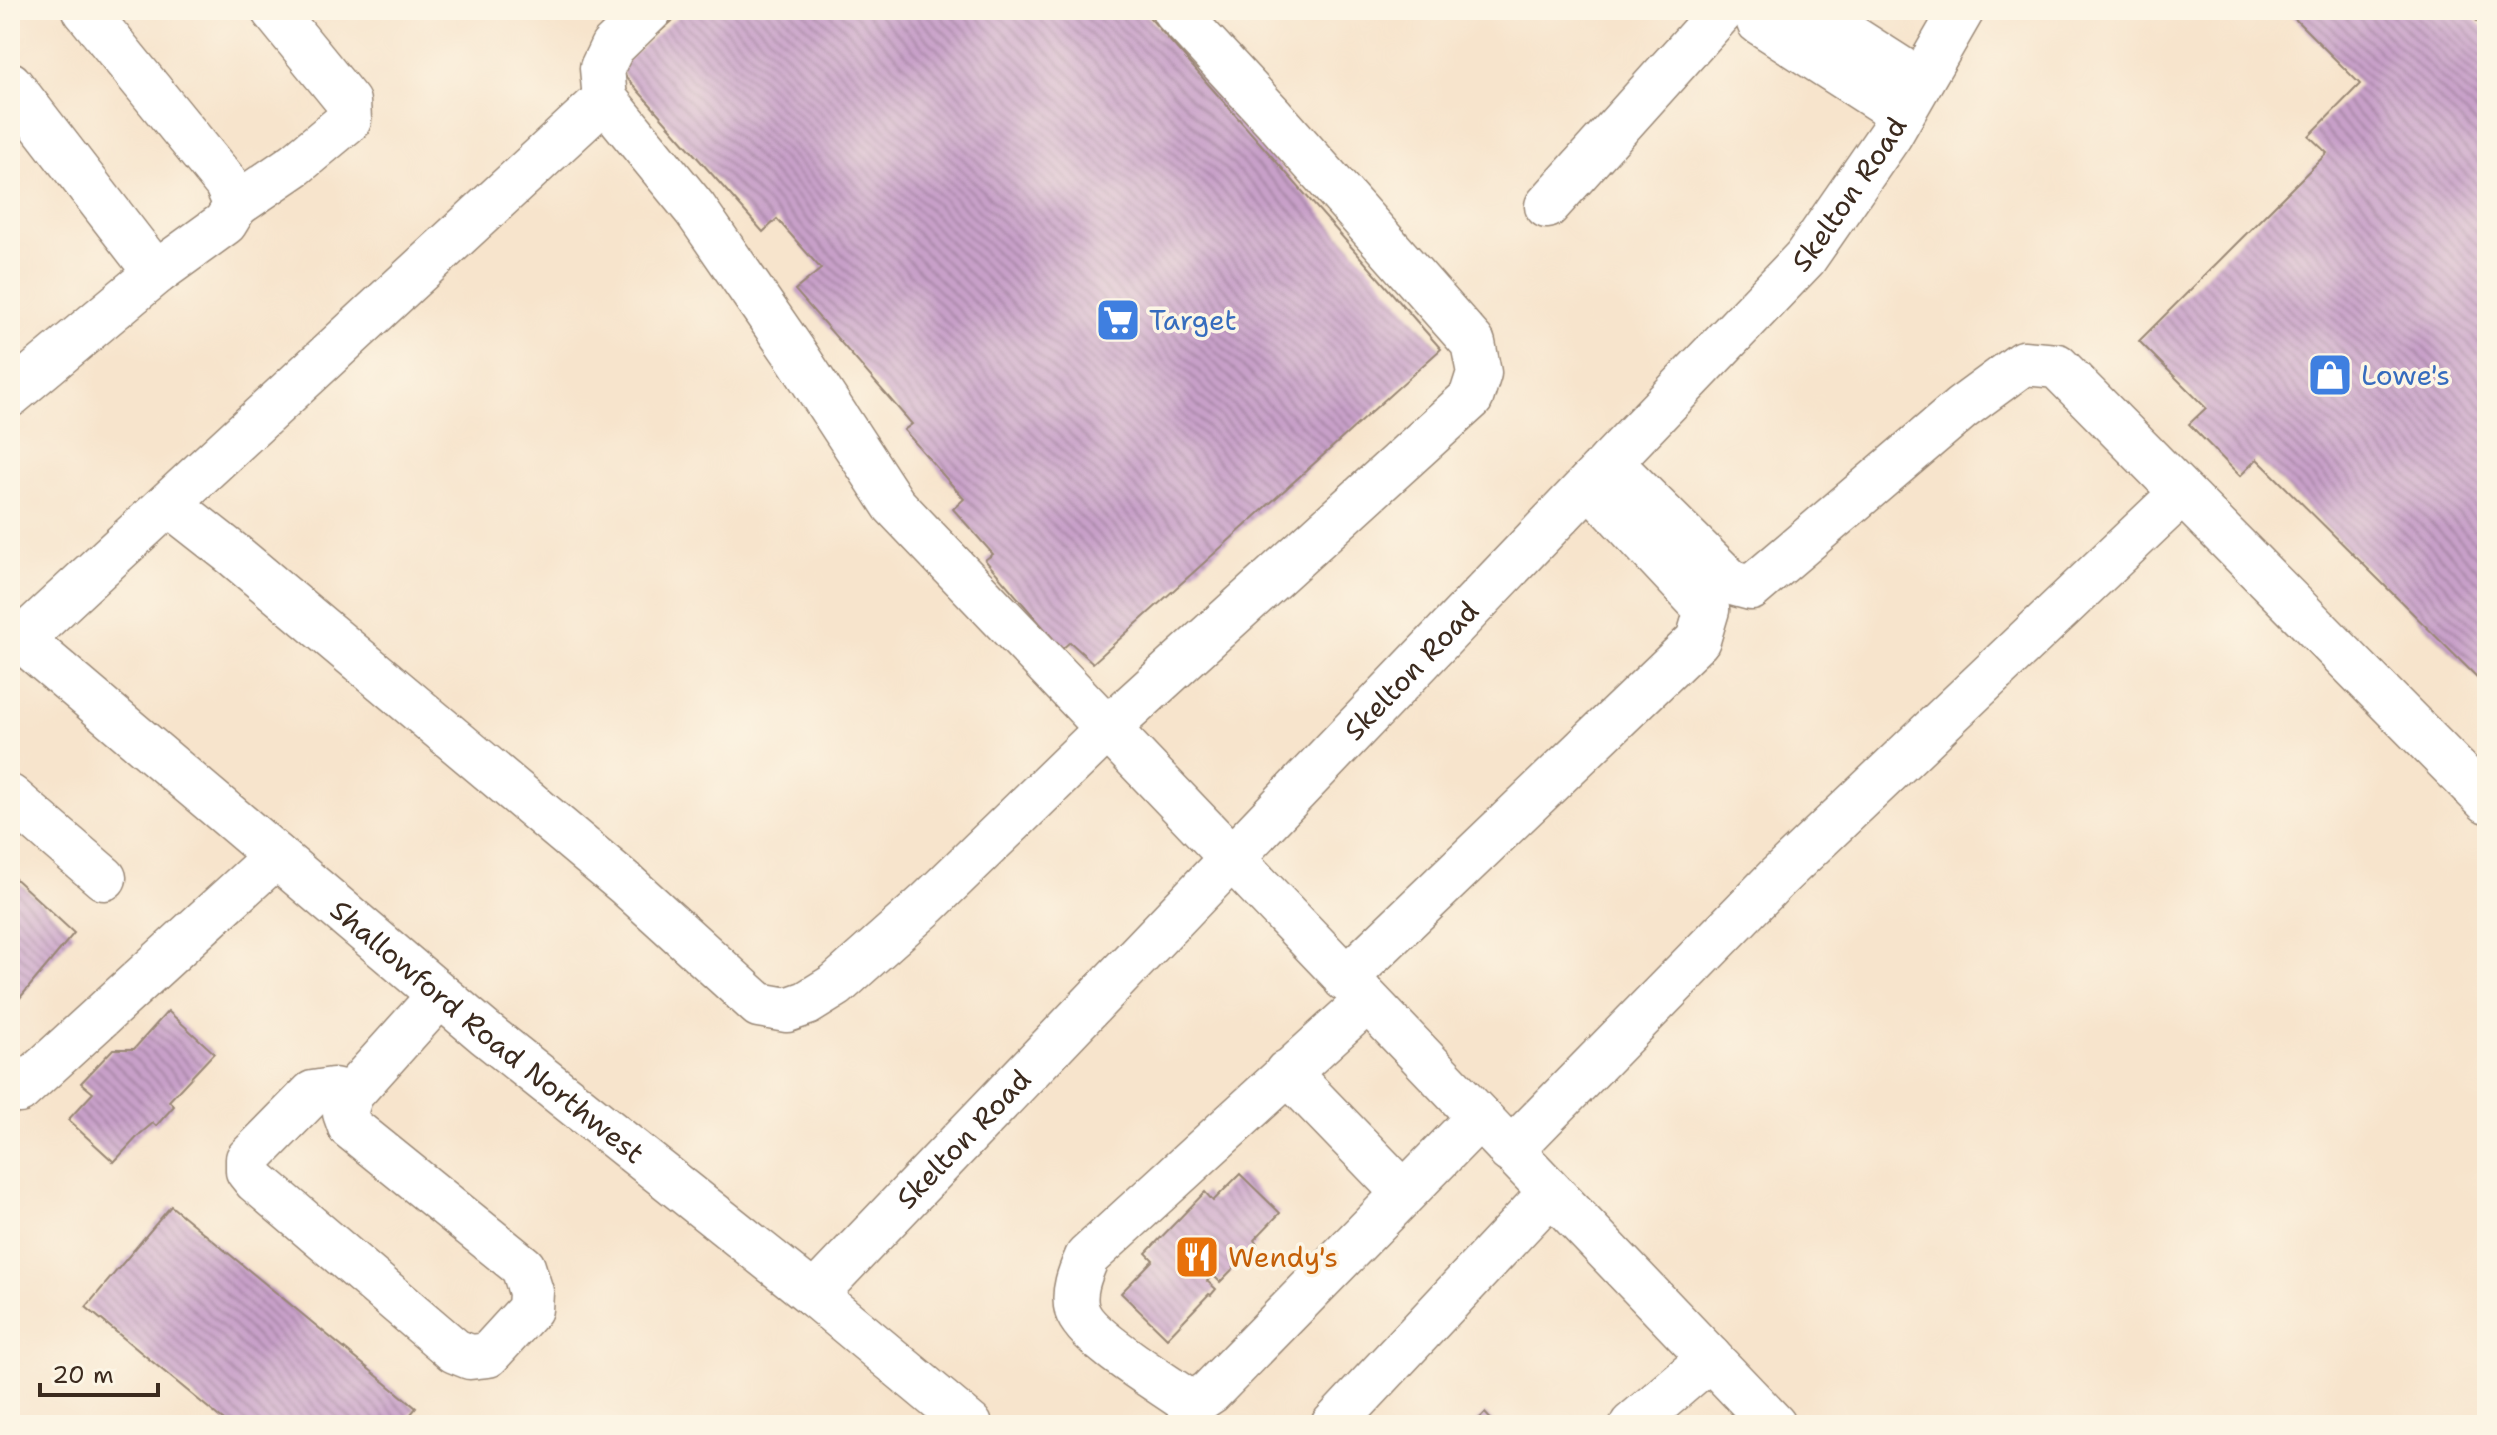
<svg xmlns="http://www.w3.org/2000/svg" width="2497" height="1435" font-family="'Shantell Sans',sans-serif">
  <style>
    .building { fill: url(#building-back-hatch) }
    .lines { fill: none; stroke-linecap: round; stroke-linejoin: round }
    .minor-casing { stroke: #998775; stroke-width: 47 }
    .minor { stroke: #fff; stroke-width: 44 }
    .labels { text-anchor: middle; dominant-baseline: central; stroke-width: 7; stroke-linejoin: round; paint-order: stroke }
    .street-label { font-size: 28px; fill: #3b2a1e; stroke: #fcf5e5 }
    .shop-label { font-size: 28px; fill: #366cbe; stroke: #fcf5e5; text-anchor: start }
    .food-label { font-size: 28px; fill: #c56008; stroke: #fcf5e5; text-anchor: start }
  </style>
  <defs>
    <pattern id="building-back-hatch" width="6" height="6" patternUnits="userSpaceOnUse" patternTransform="scale(2)"><rect width="6" height="6" fill="#c8a0c9"/><path d="M-1 5l2 2M0 0l6 6M5-1l2 2" fill="none" stroke="#a483a3"/></pattern>
  </defs>
  <rect width="100%" height="100%" fill="#fcf5e5"/>
  <filter id="ink" filterUnits="userSpaceOnUse"><feTurbulence type="fractalNoise" baseFrequency=".0125" numOctaves="2"/><feDisplacementMap in="SourceGraphic" scale="16" xChannelSelector="R" yChannelSelector="G"/><feConvolveMatrix kernelMatrix="1 2 1 2 8 2 1 2 1" color-interpolation-filters="sRGB"/></filter>
  <filter id="wash" filterUnits="userSpaceOnUse"><feTurbulence type="fractalNoise" baseFrequency=".006" numOctaves="4" result="noise"/><feDisplacementMap in="SourceGraphic" scale="32" xChannelSelector="R" yChannelSelector="G"/><feGaussianBlur stdDeviation="1.8" result="paint"/><feColorMatrix in="noise" values="0 0 0 0 0 0 0 0 0 0 0 0 0 0 0 0 0 1.4 0 .05"/><feComposite in="paint" operator="in"/></filter>
  <g filter="url(#wash)">
    <rect width="100%" height="100%" fill="#f7e4cc"/>
    <g id="blocks">
      <path class="building" d="M685,10H1143L1441,349L1093,663L1070,642L1062,649L985,560L993,554L953,509L964,499L904,430L912,424L795,290L821,269L777,219L763,232L618,68Z
        M2286,10H2466L2487,31V687L2257,459L2240,476L2189,424L2206,408L2139,341L2327,153L2309,136L2360,84Z
        M10,874L74,933L14,1005L10,1001Z
        M168,1011L214,1053L169,1101L174,1106L156,1126L153,1123L140,1134L114,1162L68,1120L93,1093L81,1083L113,1049H134Z
        M1240,1174L1280,1213L1254,1240L1257,1244L1220,1282L1213,1275L1207,1281L1216,1289L1211,1295L1209,1294L1167,1338L1121,1293L1153,1260L1146,1253L1205,1192L1213,1201Z
        M171,1206L416,1408L402,1425H229L86,1307Z
        M1485,1413L1496,1425H1473Z"/>
    </g>
  </g>
  <g filter="url(#ink)">
    <use href="#blocks" fill-opacity="0" stroke="#998775" stroke-width="2"/>
    <g class="lines">
      <g class="minor-casing">
        <g id="minor">
          <path d="M1759,10V22L1883,102L1904,90"/>
          <path d="M1809,10L1901,69L1904,90L1912,95"/>
          <path d="M10,84L156,273"/>
          <path d="M605,99L602,68L612,47L650,10"/>
          <path d="M236,205L296,164L349,120L348,102L273,10"/>
          <path d="M1547,206L1723,10"/>
          <path d="M10,395L156,273L225,223L236,205L226,183L85,10"/>
          <path d="M1610,462L1732,583L1751,588L1962,408L2023,363L2057,366L2487,801"/>
          <path d="M169,504L234,555L627,885L759,1005L787,1010L807,1003L836,985L928,903L1107,729L1471,398L1479,373L1473,343L1273,117L1174,10"/>
          <path id="s1" d="M10,630L485,1033L814,1295L970,1425"/>
          <path d="M21,640L605,99L695,209L798,358L894,505L1774,1425"/>
          <path d="M10,797L104,878"/>
          <path d="M1345,979L1698,640L1707,610L1589,484"/>
          <path d="M1367,1001L1087,1257C1080,1273 1072,1292 1077,1310C1085,1337 1161,1382 1186,1400H1198L1210,1392L1479,1117"/>
          <path d="M1287,1072L1404,1193"/>
          <path d="M19,1091L276,856"/>
          <path d="M351,1094L333,1090L313,1093L248,1159V1171L256,1181L455,1351L470,1357L488,1355L530,1309L531,1292L523,1267L350,1127L345,1113L351,1094L440,995"/>
          <path d="M1510,1151L1777,878L2182,493"/>
          <path id="s2" d="M814,1295L1805,258L1890,135L1962,10"/>
          <path d="M1333,1425L1550,1193"/>
          <path d="M1632,1425L1710,1358"/>
        </g>
      </g>
      <use href="#minor" class="minor"/>
    </g>
  </g>
  <defs>
    <g id="supermarket-square" transform="scale(2.3)"><rect x="-9" y="-9" width="18" height="18" rx="4" fill="#3f7fe0" stroke="#fcf5e5"/><path d="M-6-5.5h2.5l.6 2H6L4.5 2H-2.5L-4.4-4H-6ZM-1.5 3.2a1.3 1.3 0 1 0 .1 0ZM3 3.2a1.3 1.3 0 1 0 .1 0Z" fill="#fff"/></g>
    <g id="shop-square" transform="scale(2.3)"><rect x="-9" y="-9" width="18" height="18" rx="4" fill="#3f7fe0" stroke="#fcf5e5"/><path d="M-5-2.5h2.3a2.7 3.5 0 0 1 5.4 0H5L5.5 6h-11ZM-1.5-2.5h3a1.5 2.3 0 0 0-3 0Z" fill="#fff"/></g>
    <g id="restaurant-square" transform="scale(2.3)"><rect x="-9" y="-9" width="18" height="18" rx="4" fill="#e8710a" stroke="#fcf5e5"/><path d="M-5-6h1v4h1v-4h1v4h1v-4h1v5L-1.5 .5V6h-2V.5L-5-1ZM5-6V6H3V1.5H1.5Q1.5-4 5-6Z" fill="#fff"/></g>
  </defs>
  <g fill-rule="evenodd">
    <use href="#supermarket-square" x="1118" y="320"/>
    <use href="#shop-square" x="2330" y="375"/>
    <use href="#restaurant-square" x="1197" y="1257"/>
  </g>
  <g class="labels">
    <g class="street-label">
      <text stroke="none"><textPath href="#s2" startOffset="1512">Skelton Road</textPath></text>
      <text stroke="none"><textPath href="#s2" startOffset="864">Skelton Road</textPath></text>
      <text stroke="none"><textPath href="#s1" startOffset="624">Shallowford Road Northwest</textPath></text>
      <text stroke="none"><textPath href="#s2" startOffset="216">Skelton Road</textPath></text>
    </g>
    <g class="shop-label">
      <text x="1149" y="320">Target</text>
      <text x="2361" y="375">Lowe's</text>
    </g>
    <g class="food-label">
      <text x="1228" y="1257">Wendy's</text>
    </g>
  </g>
  <rect width="2497" height="1435" fill="none" stroke="#fcf5e5" stroke-width="40"/>
  <path d="M40 1383v12h118v-12" fill="none" stroke="#3b2a1e" stroke-width="4"/>
  <text x="52" y="1383" font-size="24" fill="#3b2a1e" stroke="#fcf5e5" stroke-width="6" paint-order="stroke">20 m</text>
</svg>
